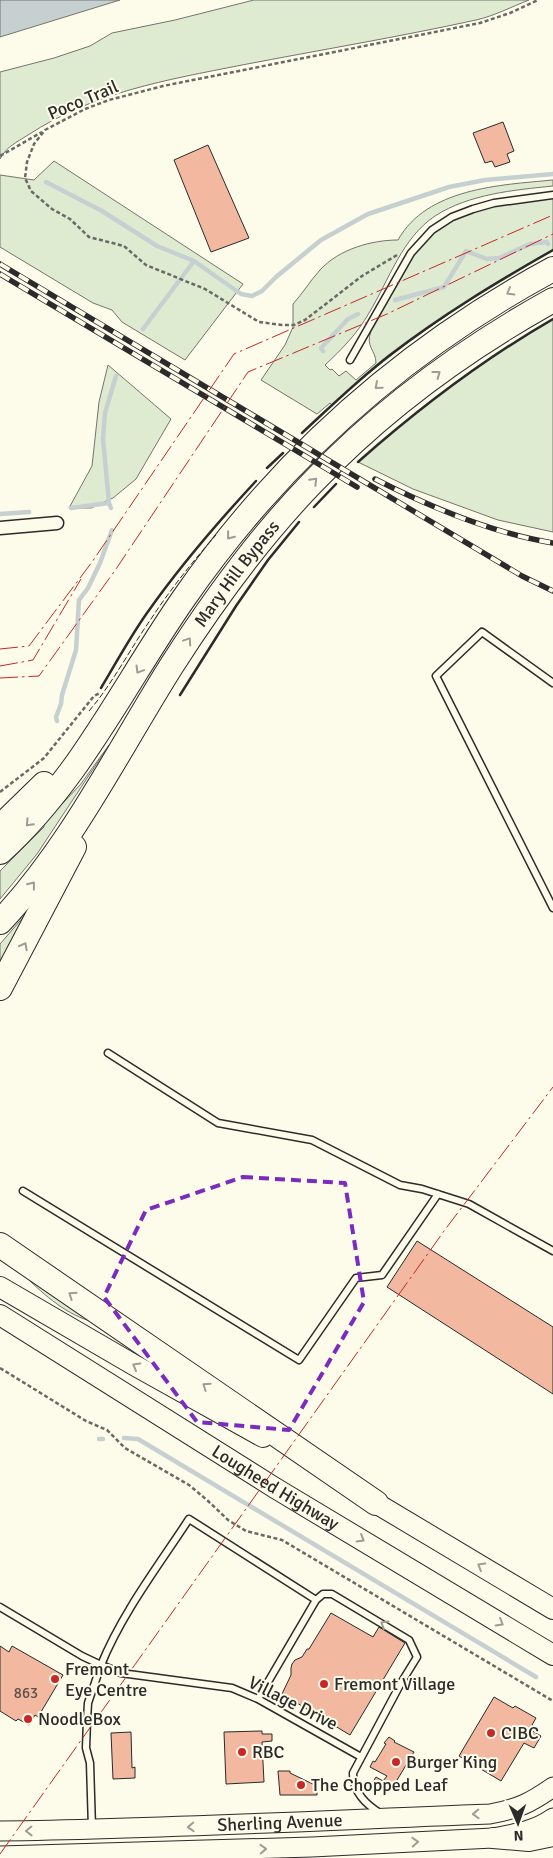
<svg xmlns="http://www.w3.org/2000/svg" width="553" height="1858" font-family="Signika,sans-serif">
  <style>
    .green { fill: #deebd1; stroke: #74746e }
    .water { fill: #c7d0d0; stroke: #74746e }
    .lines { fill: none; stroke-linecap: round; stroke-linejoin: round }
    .stream { stroke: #c7d0d0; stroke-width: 4.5 }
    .building { fill: #f2b8a0; stroke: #2b2b2b }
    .lane-casing { stroke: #2b2b2b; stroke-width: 9 }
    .street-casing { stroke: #2b2b2b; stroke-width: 15 }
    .secondary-casing { stroke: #2b2b2b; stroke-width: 21 }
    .primary-casing { stroke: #2b2b2b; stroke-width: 22 }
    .highway-casing { stroke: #2b2b2b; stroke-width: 26 }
    .path { stroke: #6a6964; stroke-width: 2.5; stroke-dasharray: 4 2.5; stroke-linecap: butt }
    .lane { stroke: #fdfbea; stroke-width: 6 }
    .street { stroke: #fdfbea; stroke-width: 12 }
    .secondary { stroke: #fdfbea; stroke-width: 19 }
    .primary { stroke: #fdfbea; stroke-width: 20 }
    .highway { stroke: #fdfbea; stroke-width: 24 }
    .rail-casing { stroke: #2b2b2b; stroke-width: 5.5 }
    .rail { stroke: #fdfbea; stroke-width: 4; stroke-dasharray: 11; stroke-linecap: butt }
    .fence { stroke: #2b2b2b; stroke-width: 1; stroke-dasharray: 6 2.5; stroke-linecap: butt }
    .wall { stroke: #2b2b2b; stroke-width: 2.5 }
    .power { stroke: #c62828; stroke-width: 1; stroke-dasharray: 18 4 2.5 4; stroke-linecap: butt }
    .oneway { stroke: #9e9d94 }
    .marked { fill: none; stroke: #7b2cbf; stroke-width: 4; stroke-dasharray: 10 6; stroke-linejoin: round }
    .poi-dot { fill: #c62828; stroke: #fdfbea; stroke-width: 2 }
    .labels { text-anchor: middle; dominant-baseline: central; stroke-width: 4; stroke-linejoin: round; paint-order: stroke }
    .number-label { font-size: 15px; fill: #5d4e48 }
    .street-label { font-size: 18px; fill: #2b2b2b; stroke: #fdfbea }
    .poi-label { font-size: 18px; fill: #2b2b2b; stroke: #fdfbea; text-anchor: start }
  </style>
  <rect width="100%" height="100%" fill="#fdfbea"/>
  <path class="green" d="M254,0H529C511,7 494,16 476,20C398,37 320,50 242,65C166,80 94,92 28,135C17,142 6,147 0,159V72L54,58L90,46L112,33L175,20Z
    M54,161L243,284L185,360L122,322L112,310L93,303L0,247V175L34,180Z
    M553,180V186C514,190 469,194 435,216C402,238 389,280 369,313C357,334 342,349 325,365L330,370L332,369L339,376L346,371L356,380L376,363C376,350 365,347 371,331L418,247L438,226L471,212L507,203L553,197V250C474,295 399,344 332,405L330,403L317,414L261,380L285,345L293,327V304C303,293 310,281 320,270C339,249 372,240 398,240C427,188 500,185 553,180Z
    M553,319V532L498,520L413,489L358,462C418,408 482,360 553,319Z
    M108,365L171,419L136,479L113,498L91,508H69L92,466L99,402Z
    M109,745L37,854L0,899V871L44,827V823L80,785Z
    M38,900L0,971V944Z
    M26,1277L94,1322C68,1316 44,1295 26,1277Z"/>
  <path class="water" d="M0,0H120L0,37Z"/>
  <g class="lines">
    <path class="stream" d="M46,182L102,211L157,246L194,261L241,294L252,296L262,291L276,277L321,240L368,214L449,187L485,180L553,174
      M395,300L444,287L466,251L487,259L499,258L530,244L547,242L548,244
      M143,329L194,261
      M323,351L321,348L348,319L358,314
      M71,508L109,503
      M111,508L109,503L103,439L105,413L116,376
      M0,514L29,512
      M57,721L56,717L61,704L62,695L76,650L79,600L88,588L100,563L112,530
      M124,1438L138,1439L536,1677
      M99,1439H103"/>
  </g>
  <path class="building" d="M503,122L514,151L507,154L510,162L495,167L492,161L485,163L473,133Z
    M208,145L249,238L211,252L174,160Z
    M417,1241L553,1327V1394L387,1287Z
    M331,1613L373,1637L379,1627L405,1643L350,1735L282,1694L291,1675V1668L292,1664L295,1660L302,1657L307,1649H309Z
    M0,1646L9,1652L12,1646L63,1675L38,1717L35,1715L29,1725L18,1719L16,1721L0,1711Z
    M494,1697L513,1708L515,1706L536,1718L532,1725L534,1726L531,1730L541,1736L534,1748L524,1743L501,1781L459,1756Z
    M262,1731V1734H272V1741L262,1742L264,1782L226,1784L224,1732Z
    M131,1732L132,1768L135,1767V1778L113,1779L111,1733Z
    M389,1737L395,1741L394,1742L414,1752L391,1790L381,1784L378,1789L371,1785L376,1777L383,1781L387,1776L370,1767L373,1761L375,1762L386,1744L384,1743Z
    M278,1771H290V1773L317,1786V1795H280Z"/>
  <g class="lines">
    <g class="lane-casing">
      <path id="lane" d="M350,360L411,253L432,230L452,217L473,209L494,203L553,195
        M553,683L482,632L436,676L553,908
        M108,1053L218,1123L312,1140L400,1185L422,1189L469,1204L553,1251
        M23,1191L299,1360L356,1278L382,1275L438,1194
        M316,1600L323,1594H332L409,1640L417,1657L401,1683L353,1773C353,1791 365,1804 380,1813
        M0,1607L82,1656L101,1665C122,1613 159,1565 189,1519L316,1600L258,1699
        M92,1828L90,1763L86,1748L87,1720L88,1703L101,1665L121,1673L232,1688L258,1699L361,1757"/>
    </g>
    <g class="street-casing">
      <path id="street" d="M0,528L57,523"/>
    </g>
    <g class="secondary-casing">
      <g id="secondary">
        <path id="s1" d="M0,1831C164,1829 327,1820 490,1814C518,1809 530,1803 553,1787"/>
        <path d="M0,1856L312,1847L493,1838C514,1834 535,1831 553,1818"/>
      </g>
    </g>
    <g class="primary-casing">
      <g id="primary">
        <path d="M0,1287L134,1365L263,1437"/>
        <path id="s2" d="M0,1315L275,1488L553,1655"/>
        <path d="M364,1496L553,1609"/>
        <path d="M493,1838L529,1841L553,1836"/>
      </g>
    </g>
    <g class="highway-casing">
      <g id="highway">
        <path d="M0,827L44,784"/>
        <path d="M0,852C79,781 124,684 184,598C281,458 403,350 553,269"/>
        <path id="s3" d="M0,922C71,847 117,752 172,665C213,601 258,539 311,484C380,411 465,349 553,300"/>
        <path d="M0,988L74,847"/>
        <path d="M0,1245L376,1503"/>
      </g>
    </g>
    <path class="path" d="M0,156L42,132
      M397,255L362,276L305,320L294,325H282L259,322L205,289L146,265L124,246L89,237L70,219L52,209L31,191L25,178L27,162L34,144L45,130L85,109L109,100L163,86L480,23L510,13L538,0
      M0,792L44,758L94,696L100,693
      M0,1368L86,1421L107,1430L125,1448L189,1485L207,1500L228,1520L246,1531L282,1540L553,1701"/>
    <use href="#lane" class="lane"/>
    <use href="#street" class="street"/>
    <use href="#secondary" class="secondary"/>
    <use href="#primary" class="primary"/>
    <use href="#highway" class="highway"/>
    <g class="rail-casing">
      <path id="rail" d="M0,264L522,576L553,591
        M0,274L357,487
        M375,479C430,507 491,533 553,543"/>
    </g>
    <use href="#rail" class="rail"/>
    <path class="fence" d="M89,711C113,683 130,649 151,619C170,590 193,561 216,535"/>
    <path class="wall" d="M302,433C331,406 359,379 390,355C442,315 497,282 553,250
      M358,462C419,408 482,360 553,319
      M267,468L283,453
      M314,507L336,484
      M101,688C116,663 130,637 147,613C180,566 217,523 256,481
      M180,695L236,606L268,560L299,522"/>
    <path class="power" d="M0,649L29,646L92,562L234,354L553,215
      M0,666L33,660L81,579
      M0,678L39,676L116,569L248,372L387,314L553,234
      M0,1854L444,1231L553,1087"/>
  </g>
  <defs><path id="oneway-chevron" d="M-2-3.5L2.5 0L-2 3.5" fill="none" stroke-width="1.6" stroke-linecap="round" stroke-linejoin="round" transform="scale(1.25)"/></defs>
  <g class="oneway">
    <use href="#oneway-chevron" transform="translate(510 292) rotate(150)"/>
    <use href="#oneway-chevron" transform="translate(437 374) rotate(-37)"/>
    <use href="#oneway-chevron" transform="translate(378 386) rotate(139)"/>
    <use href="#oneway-chevron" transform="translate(314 481) rotate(-45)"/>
    <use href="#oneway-chevron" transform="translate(230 536) rotate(129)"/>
    <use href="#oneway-chevron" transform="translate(188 641) rotate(-56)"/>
    <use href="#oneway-chevron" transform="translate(139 670) rotate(121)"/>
    <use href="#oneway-chevron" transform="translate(29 823) rotate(133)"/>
    <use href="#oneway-chevron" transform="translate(32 885) rotate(-52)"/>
    <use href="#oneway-chevron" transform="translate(24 946) rotate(-62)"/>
    <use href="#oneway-chevron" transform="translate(72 1295) rotate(-146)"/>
    <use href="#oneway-chevron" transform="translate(136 1366) rotate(-150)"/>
    <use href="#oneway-chevron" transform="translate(206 1386) rotate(-145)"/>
    <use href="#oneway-chevron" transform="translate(361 1539) rotate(31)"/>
    <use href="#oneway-chevron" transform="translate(481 1566) rotate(-149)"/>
    <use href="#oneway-chevron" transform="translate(500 1623) rotate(31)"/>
    <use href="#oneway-chevron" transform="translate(384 1624) rotate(-149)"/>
    <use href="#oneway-chevron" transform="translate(476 1814) rotate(178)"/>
    <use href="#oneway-chevron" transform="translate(191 1827) rotate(178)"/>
    <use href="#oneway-chevron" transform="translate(29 1831) rotate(179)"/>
    <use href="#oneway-chevron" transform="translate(415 1842) rotate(-3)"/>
    <use href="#oneway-chevron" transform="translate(263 1849) rotate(-2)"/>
  </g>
  <path class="marked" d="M243,1177L345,1183L364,1302L289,1430L197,1422L104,1297L146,1210Z"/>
  <g class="poi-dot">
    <circle cx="55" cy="1679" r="5"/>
    <circle cx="324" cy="1684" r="5"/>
    <circle cx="28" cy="1719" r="5"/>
    <circle cx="491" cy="1733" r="5"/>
    <circle cx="242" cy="1752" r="5"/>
    <circle cx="396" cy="1762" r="5"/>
    <circle cx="301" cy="1785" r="5"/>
  </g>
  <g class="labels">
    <g class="number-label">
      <text x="26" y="1693">863</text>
    </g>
    <g class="street-label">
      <text transform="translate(83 100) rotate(-23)">Poco Trail</text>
      <text stroke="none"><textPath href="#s3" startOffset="422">Mary Hill Bypass</textPath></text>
      <text stroke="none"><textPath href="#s2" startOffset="325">Lougheed Highway</textPath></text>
      <text transform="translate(293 1703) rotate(27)">Village Drive</text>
      <text stroke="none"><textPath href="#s1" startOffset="280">Sherling Avenue</textPath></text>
    </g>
    <g class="poi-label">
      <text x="65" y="1669">Fremont<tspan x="65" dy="21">Eye Centre</tspan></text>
      <text x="334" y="1684">Fremont Village</text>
      <text x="38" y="1719">NoodleBox</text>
      <text x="501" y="1733">CIBC</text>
      <text x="252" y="1752">RBC</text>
      <text x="406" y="1762">Burger King</text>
      <text x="311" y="1785">The Chopped Leaf</text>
    </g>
  </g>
  <g transform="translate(518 1823) rotate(178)" stroke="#fdfbea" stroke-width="4" paint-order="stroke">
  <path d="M0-4L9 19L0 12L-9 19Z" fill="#2b2b2b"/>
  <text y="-8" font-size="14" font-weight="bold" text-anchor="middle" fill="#2b2b2b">N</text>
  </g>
</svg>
